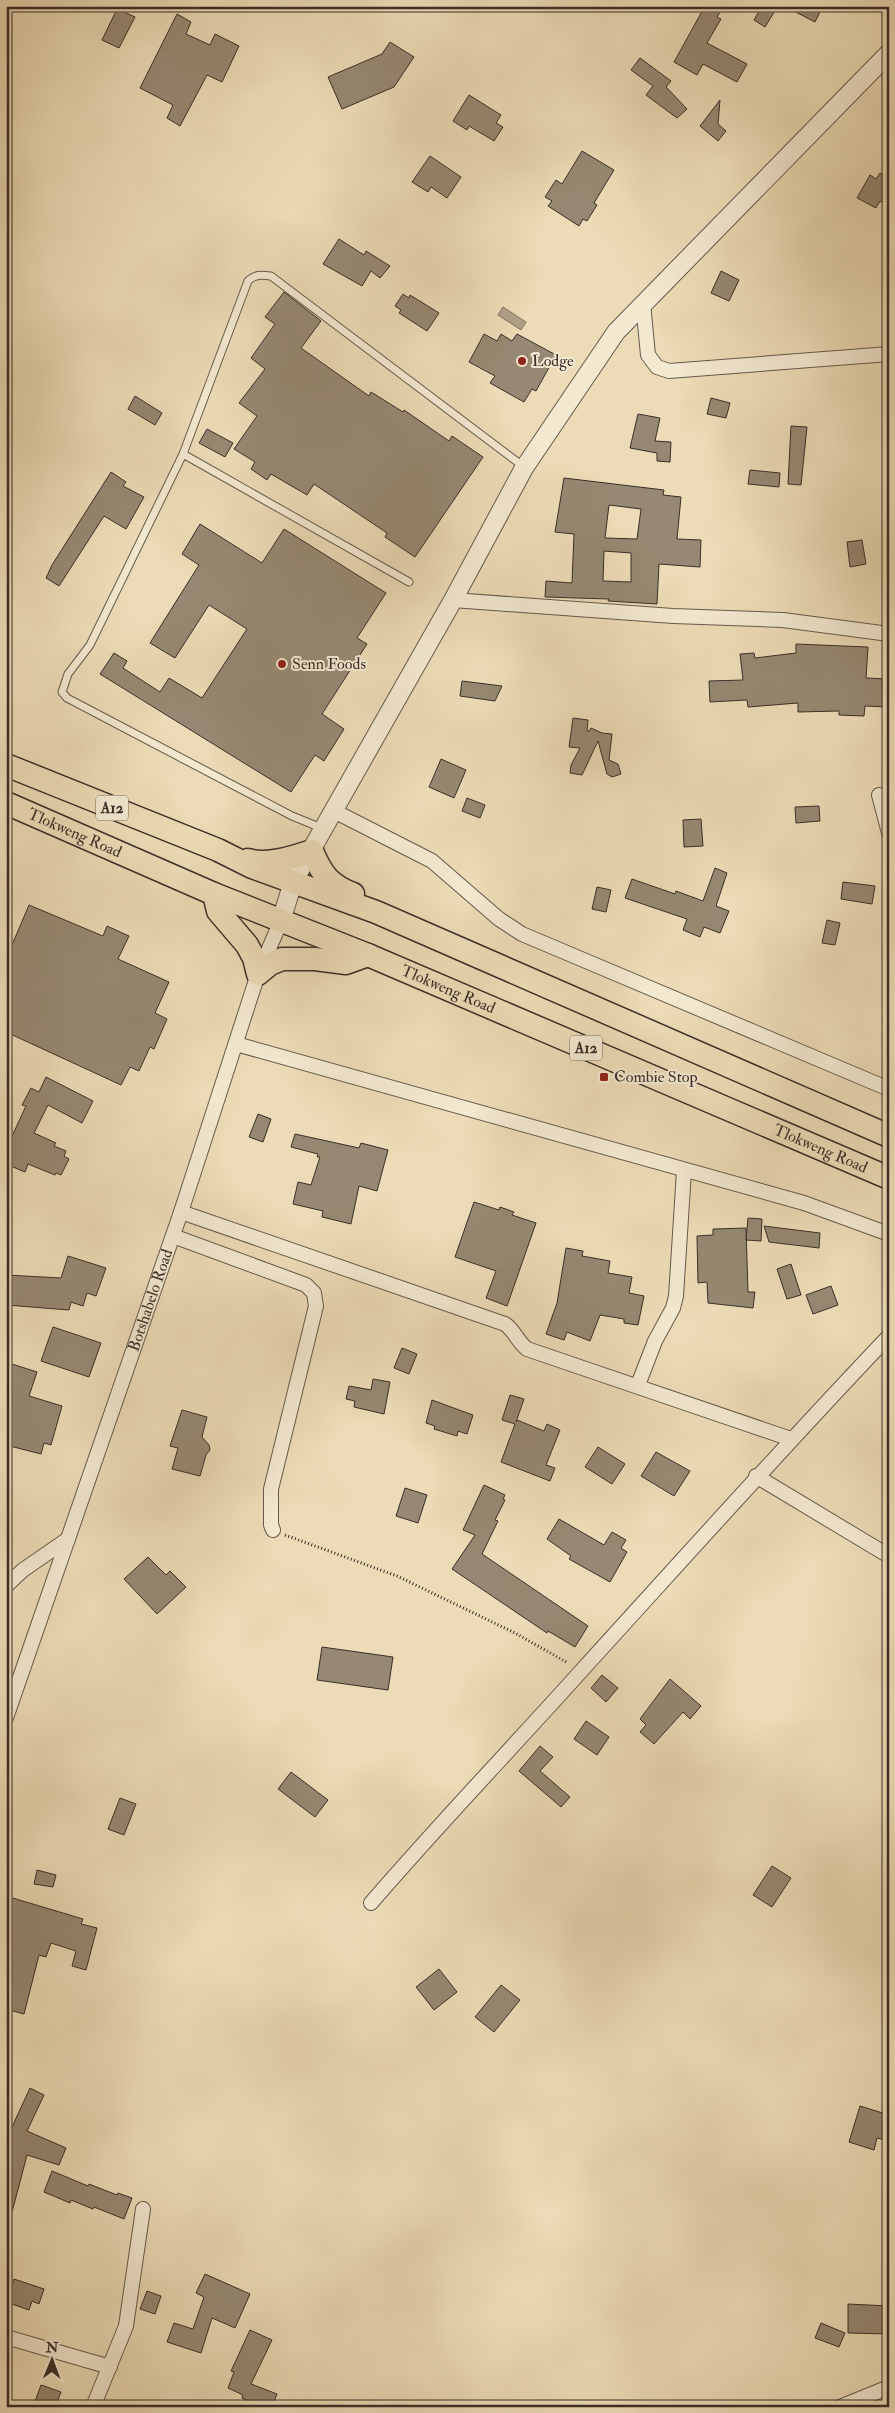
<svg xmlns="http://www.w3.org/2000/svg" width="895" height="2413" font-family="'IM FELL Double Pica',serif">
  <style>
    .water { fill: #afa086; stroke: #807260 }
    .building { fill: #968872; stroke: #392e28; fill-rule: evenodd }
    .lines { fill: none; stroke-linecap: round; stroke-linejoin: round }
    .service-casing { stroke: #66594c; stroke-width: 9 }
    .minor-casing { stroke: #66594c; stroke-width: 16 }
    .tertiary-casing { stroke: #66594c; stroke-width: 20 }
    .primary-casing { stroke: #392e28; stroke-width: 25 }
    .path { stroke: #392e28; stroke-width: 3; stroke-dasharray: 1 2.5; stroke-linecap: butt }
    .service { stroke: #f3e8d0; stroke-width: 7 }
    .minor { stroke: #f3e8d0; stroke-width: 14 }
    .tertiary { stroke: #f3e8d0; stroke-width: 18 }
    .primary { stroke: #ecdbb6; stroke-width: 22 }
    .poi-dot { fill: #8f2418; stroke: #f3e8d0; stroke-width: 2 }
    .labels { text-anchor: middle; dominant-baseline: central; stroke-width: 4; stroke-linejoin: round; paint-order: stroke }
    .shield { fill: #f3e8d0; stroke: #71665a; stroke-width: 1 }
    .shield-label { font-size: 15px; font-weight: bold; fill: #392e28 }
    .poi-label { font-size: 16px; fill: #392e28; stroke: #f3e8d0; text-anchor: start }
    .street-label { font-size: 16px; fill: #392e28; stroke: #f3e8d0 }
  </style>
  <rect width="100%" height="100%" fill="#ecdbb6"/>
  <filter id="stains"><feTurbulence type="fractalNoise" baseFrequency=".004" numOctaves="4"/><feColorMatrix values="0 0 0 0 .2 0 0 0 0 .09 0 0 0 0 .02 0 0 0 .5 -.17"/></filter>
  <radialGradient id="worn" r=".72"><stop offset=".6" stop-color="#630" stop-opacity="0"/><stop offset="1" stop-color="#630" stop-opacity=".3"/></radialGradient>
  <path class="water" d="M503,307L526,322L521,330L498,315Z"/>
  <path class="building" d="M705,6H724L717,17L721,19L707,43L747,64L737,82L703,64L697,75L674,62Z
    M762,6H778L765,27L754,20Z
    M784,6H823L815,22Z
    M117,9L135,17L119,48L102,40Z
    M177,14L191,22L186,34L210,45L215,34L239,46L222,82L207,75L180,126L167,118L173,105L140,88Z
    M390,42L414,57L394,87L342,109L328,77L382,54Z
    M640,58L671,81L666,87L687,109L677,118L646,95L653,86L631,70Z
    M469,95L501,115L496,123L503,127L494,141L469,126L467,130L453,121Z
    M720,100L718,124L726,131L718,141L700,126Z
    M582,151L614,170L594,203L597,205L587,221L583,219L579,226L548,206L552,201L545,197L556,180L562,184Z
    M430,156L461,177L447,198L431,187L428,192L412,182Z
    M880,173L889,178V206L880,201L876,208L857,198L870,175L876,179Z
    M339,239L364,255L366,251L390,266L380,278L371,271L362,286L323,264Z
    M721,271L739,280L729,301L711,293Z
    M284,292L321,321L301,348L369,396L371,392L403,412L404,410L449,441L452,436L483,457L415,557L385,537L387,533L314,484L307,495L271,474L267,480L251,469L255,462L234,449L257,416L239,403L265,369L251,358L275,324L265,317Z
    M403,294L409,298L410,295L439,313L427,331L399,313L401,310L395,306Z
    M484,334L497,341L501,334L512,341L517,334L556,355L536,391L532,389L524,402L490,383L495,376L469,362Z
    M135,396L162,413L155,425L128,409Z
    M711,398L730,403L726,418L707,414Z
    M638,414L660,418L655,441L671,442L670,462L657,461V453L630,448Z
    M791,426L807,427L801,485L788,484Z
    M207,429L233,443L225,457L199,443Z
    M750,470L780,473L779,487L748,484Z
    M111,472L126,482L123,486L144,497L126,529L104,516L59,586L46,578L52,565Z
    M564,478L664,490L663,495L681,497L677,539L701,540L700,567L659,564L657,604L608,601L609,599L545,597L546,581L572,583L574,534L555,532ZM609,505L641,509L637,539L605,538ZM604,551L631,553V582L603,581Z
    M200,524L262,563L284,529L386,593L357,638L367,644L322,714L344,729L324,761L315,755L291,792L100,674L114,653L127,661L123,668L160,692L169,678L202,698L247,629L209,605L175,658L150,643L199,565L182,554Z
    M862,540L866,564L850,567L847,542Z
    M796,644L868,647L866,678L889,679V707L865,706L864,716L839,715V711L798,712V703L748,707L747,700L710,702L709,681L743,680L740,654L754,653L755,658L796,653Z
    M462,681L502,686L495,701L460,696Z
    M573,718L588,720L587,731H589L591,728L602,733L612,734L609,760L618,764L621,774L612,777L607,774L598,741L582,775L570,773L571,765L580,748L569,747Z
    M441,759L466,770L454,798L429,787Z
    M467,798L485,805L480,818L462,811Z
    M819,806L820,821L796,823L795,807Z
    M701,819L703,846L684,847L683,820Z
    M715,868L727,873L716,906L729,911L720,933L704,927L700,937L683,930L687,919L625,898L632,879L675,894L676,891L703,901Z
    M843,882L875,886L872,904L841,899Z
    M597,887L611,890L606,912L592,909Z
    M29,905L103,936L107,926L129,936L118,959L169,982L155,1013L167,1019L154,1049L150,1047L139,1071L130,1067L121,1085L6,1032V959Z
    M827,920L840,923L835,945L822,943Z
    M46,1077L93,1101L82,1123L48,1105L34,1133L56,1143L54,1146L66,1151L64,1156L69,1159L61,1175L56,1173L55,1175L28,1164L25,1172L6,1164V1149L26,1106L22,1105L31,1088L39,1092Z
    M258,1114L271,1119L263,1142L249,1137Z
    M295,1134L359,1148L361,1143L388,1150L377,1191L359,1186L351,1224L322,1217L323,1211L293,1204L298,1182L311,1185L320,1157H317L318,1154L291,1147Z
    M474,1202L499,1210L500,1207L514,1212L512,1215L536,1223L507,1306L486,1298L496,1271L455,1257Z
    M748,1218L762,1219L761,1241L746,1240Z
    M764,1226L820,1233L819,1248L769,1242Z
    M746,1228L748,1292H755L753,1308L708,1303L707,1282L698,1283L697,1236L713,1235V1229Z
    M566,1248L583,1251L582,1256L610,1261L608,1273L632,1277L629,1293L644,1296L638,1325L624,1323V1319L600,1315L590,1341L567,1332L564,1340L546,1334L557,1303Z
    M68,1256L106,1268L96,1296L87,1293L83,1306L71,1302L69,1310L6,1305V1275L61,1278Z
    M791,1264L801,1295L787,1299L777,1269Z
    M831,1286L838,1305L813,1314L806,1295Z
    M53,1327L101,1343L89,1377L41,1361Z
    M402,1348L417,1354L409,1374L394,1368Z
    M12,1364L37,1372L29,1396L62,1406L51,1445L44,1443L41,1454L6,1445V1383Z
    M373,1379L390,1382L384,1414L354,1407L355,1401L346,1399L349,1386L371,1390Z
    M510,1395L524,1399L516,1422L517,1420L544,1431L547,1424L560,1430L546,1465L555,1468L550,1481L501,1462L515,1424L502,1420Z
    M432,1400L473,1415L467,1434L458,1431L457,1436L434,1429L435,1426L426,1423Z
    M182,1410L207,1417L202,1437L209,1445L210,1450L206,1455L200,1476L172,1469L178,1448L170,1446Z
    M598,1447L625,1464L612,1484L585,1467Z
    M656,1452L690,1471L674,1496L641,1476Z
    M484,1485L505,1495L503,1499L505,1500L495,1520L498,1521L482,1554L588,1626L575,1647L548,1631L547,1633L452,1569L475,1535L463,1530Z
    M405,1488L427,1495L418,1523L396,1516Z
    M559,1519L604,1545L612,1532L626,1540L621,1548L627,1552L610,1582L569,1559L571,1556L547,1539Z
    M148,1557L166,1575L170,1571L186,1587L157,1614L124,1579Z
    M322,1647L393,1657L388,1690L317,1680Z
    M602,1675L618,1688L606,1702L591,1688Z
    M670,1679L701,1706L690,1719L683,1712L654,1744L640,1732L646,1725L640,1719Z
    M586,1721L609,1737L597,1755L574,1739Z
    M540,1746L553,1757L540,1771L570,1797L561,1807L519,1771Z
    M291,1772L328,1800L315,1817L278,1789Z
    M120,1798L136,1804L124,1835L108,1829Z
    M772,1866L791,1878L772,1907L753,1895Z
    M37,1870L56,1875L53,1887L34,1884Z
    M6,1896L83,1919L81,1924L97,1928L86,1970L72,1966L76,1951L51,1943L46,1957L39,1955L24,2014L6,2009Z
    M439,1969L457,1992L434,2010L416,1987Z
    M501,1985L520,2000L494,2032L475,2017Z
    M30,2088L44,2095L27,2131L66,2148L59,2165L27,2155L11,2216L6,2215V2140Z
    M860,2106L889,2115V2141L877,2138L874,2150L849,2142Z
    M52,2171L88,2186L89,2184L117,2195L118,2193L132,2198L124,2219L94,2207L93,2209L71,2200L70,2203L44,2192Z
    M205,2274L250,2294L235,2328L212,2318L201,2353L167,2342L174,2323L193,2329L204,2297L196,2293Z
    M14,2279L44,2289L39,2304L32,2301L29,2310L6,2302Z
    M147,2291L161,2296L155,2314L140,2309Z
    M848,2304L889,2306V2334L848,2333Z
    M821,2323L845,2333L839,2347L815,2338Z
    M250,2330L272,2340L251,2384L277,2394L272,2407H264L242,2398L243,2395L228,2388L234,2372L231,2371Z
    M41,2385L61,2392L55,2407H33Z"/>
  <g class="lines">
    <g class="service-casing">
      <path id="service" d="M183,454L409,582
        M324,829L292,816L67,698L62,692L68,674L90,645L183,454L248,281C255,274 262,275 271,276L524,467"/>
    </g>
    <g class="minor-casing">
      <g id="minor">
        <path d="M643,303L648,355L657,367L669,371L889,354"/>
        <path d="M453,600L673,616L783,620L889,634"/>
        <path d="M879,795L889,833"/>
        <path d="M334,811L432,861L499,919L522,934L889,1089"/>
        <path d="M236,1044L804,1203L889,1234"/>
        <path d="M181,1212L505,1324C514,1330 518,1342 527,1349L791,1439"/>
        <path d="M173,1236L306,1285L314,1293L316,1306L271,1489V1525L273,1530"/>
        <path d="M638,1385L655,1341L673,1308L676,1296L684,1171"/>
        <path d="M756,1476L889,1556"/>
        <path d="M6,1586L23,1570L68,1539"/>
        <path id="s1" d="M6,1718L181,1212L258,974L281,921"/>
        <path d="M371,1903C440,1823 513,1747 583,1669C685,1557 785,1445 889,1336"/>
        <path d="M6,2337L110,2367"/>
        <path d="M93,2407L126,2326L143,2209"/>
        <path d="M840,2407L889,2387"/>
      </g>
    </g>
    <g class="tertiary-casing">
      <path id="tertiary" d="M281,921L293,882L301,868L453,600L524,468L616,332L889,53"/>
    </g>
    <g class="primary-casing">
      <g id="primary">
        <path d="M6,765L218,850L252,867L376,912L889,1136"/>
        <path id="s2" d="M6,803L214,894L368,955L889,1178"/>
        <path d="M248,860C267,866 294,857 312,851C322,875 330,885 353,894"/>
        <path d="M214,894L218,911L247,945L254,958L258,974L270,964L282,959H315L346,963L368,955"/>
      </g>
    </g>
    <path class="path" d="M285,1535L397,1576L515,1633L568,1663"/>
    <use href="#service" class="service"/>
    <use href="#minor" class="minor"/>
    <use href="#tertiary" class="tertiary"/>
    <use href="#primary" class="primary"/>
  </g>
  <g class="poi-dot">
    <circle cx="522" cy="361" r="5"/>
    <circle cx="282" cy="664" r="5"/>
    <rect x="599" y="1072" width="10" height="10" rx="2.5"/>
  </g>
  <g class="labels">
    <g class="shield">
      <rect x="96" y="795.5" width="32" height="25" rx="4"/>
      <rect x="570" y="1035.5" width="32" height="25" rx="4"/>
    </g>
    <g class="shield-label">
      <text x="112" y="808">A12</text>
      <text x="586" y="1048">A12</text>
    </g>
    <g class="poi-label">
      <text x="532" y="361">Lodge</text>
      <text x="292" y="664">Senn Foods</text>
      <text x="614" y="1077">Combie Stop</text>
    </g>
    <g class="street-label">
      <text stroke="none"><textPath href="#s2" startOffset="75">Tlokweng Road</textPath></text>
      <text stroke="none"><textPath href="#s2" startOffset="480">Tlokweng Road</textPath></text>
      <text stroke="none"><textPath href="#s2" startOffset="885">Tlokweng Road</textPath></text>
      <text stroke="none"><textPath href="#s1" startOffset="442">Botshabelo Road</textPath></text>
    </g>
  </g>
  <rect width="895" height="2413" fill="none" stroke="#ecdbb6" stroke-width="25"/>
  <rect x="8" y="8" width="880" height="2398" fill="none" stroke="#392e28" stroke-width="2.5"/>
  <rect x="12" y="12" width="870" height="2388" fill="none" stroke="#392e28"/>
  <g transform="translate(52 2360) rotate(1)" stroke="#f3e8d0" stroke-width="4" paint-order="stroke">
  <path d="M0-4L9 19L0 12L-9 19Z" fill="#392e28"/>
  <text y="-8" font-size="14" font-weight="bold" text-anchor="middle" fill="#392e28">N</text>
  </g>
  <rect width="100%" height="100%" filter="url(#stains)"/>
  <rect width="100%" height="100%" fill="url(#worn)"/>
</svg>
